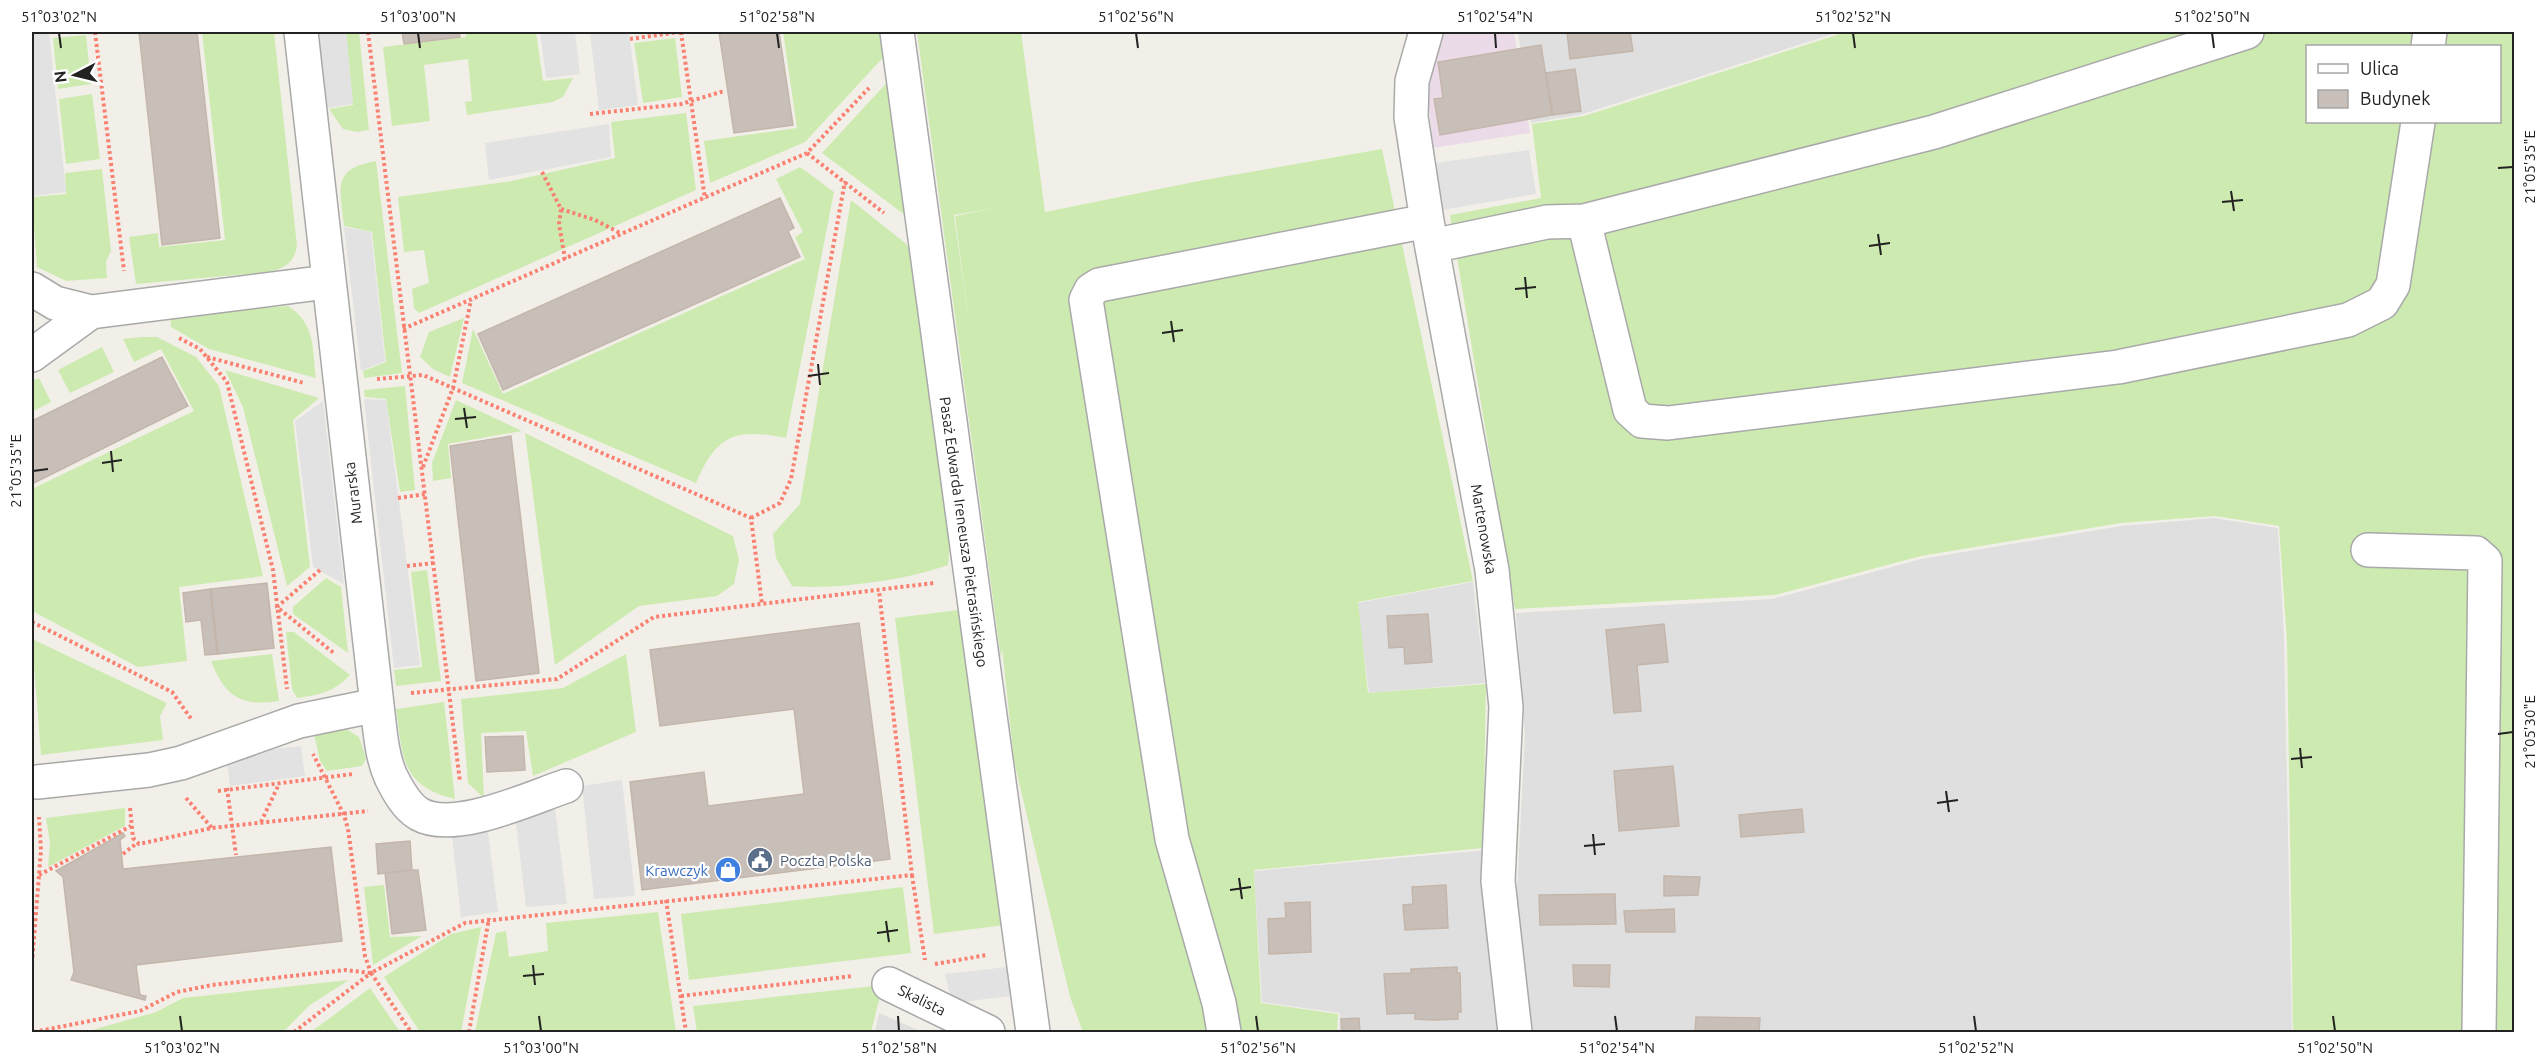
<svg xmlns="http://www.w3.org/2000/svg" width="2546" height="1064" font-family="Ubuntu,sans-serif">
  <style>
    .residential { fill: #e0dfdf }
    .industrial { fill: #ebdbe8 }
    .grass { fill: #cdebb0; fill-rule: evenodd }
    .parking { fill: #e2e2e2 }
    .building { fill: #c7bfb8; stroke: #c4b6ab; stroke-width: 1.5 }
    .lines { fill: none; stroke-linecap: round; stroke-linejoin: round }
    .minor-casing { stroke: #a9a9a9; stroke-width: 36 }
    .path { stroke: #fa8072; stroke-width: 4; stroke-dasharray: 3 3; stroke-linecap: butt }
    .minor { stroke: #fff; stroke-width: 33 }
    .ticks { fill: none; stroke: #222; stroke-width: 2 }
    .labels { text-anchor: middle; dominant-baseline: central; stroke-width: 4.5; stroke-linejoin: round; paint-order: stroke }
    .street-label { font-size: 15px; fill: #222; stroke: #fff }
    .service-label { font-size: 15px; fill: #4e5e75; stroke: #fff; text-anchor: start }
    .shop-label { font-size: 15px; fill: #366cbe; stroke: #fff; text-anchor: end }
    .neatline { fill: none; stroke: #222; stroke-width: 2 }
    .ticks-label { font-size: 15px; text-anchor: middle; fill: #222 }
  </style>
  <rect width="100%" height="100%" fill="#f2efe9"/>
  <path class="residential" d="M1518,32H1839L1583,114L1531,123Z
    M2214,518L2278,528L2284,637L2292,1032H1531L1516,910L1525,734L1516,613L1772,599L1921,559L2121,526Z
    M1473,582L1485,683L1369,693L1357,603Z
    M1487,850L1503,1032H1339L1340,1013L1262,1002L1254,871Z
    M879,1013L918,1030L924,1032H875Z"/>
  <path class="industrial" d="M1445,32H1514L1530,133L1433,148L1427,87L1434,51Z"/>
  <path class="grass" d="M202,32H274L297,246C294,263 285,268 269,272L136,284L129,237L158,233L159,247L225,240Z
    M346,32H359L369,130L357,132L343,129L329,109L353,105Z
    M466,32H536L543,81L573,78L563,97L553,102L467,115L465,102L472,101L468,59L424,65L430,121L392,126L383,47L466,37Z
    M783,32H886L889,51L805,142L710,183L704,141L797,128Z
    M917,32H1021L1045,212L1204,180L1382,149L1473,581L1358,602L1368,693L1486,684L1483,848L1254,870L1261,1003L1338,1014L1337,1032H1083L1070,997L1014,761L1002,647L1001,659ZM991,209L955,216L971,338L954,215Z
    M1846,32H2514V1032H2293L2287,642L2279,526L2215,516L2121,523L1921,556L1775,595L1515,609L1450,215L1541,198L1532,124L1584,116ZM2308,46H2500V122H2308Z
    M86,35L91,84L58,89L53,38Z
    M675,38L682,97L643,103L634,43Z
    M892,77L913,221L822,153Z
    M92,94L100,159L66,164L59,99Z
    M686,113L696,190L419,313L414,308L412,289L429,283L424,250L404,252L398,197L511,181L615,158L611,122Z
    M376,161L402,373L364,378L363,371L386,362L372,232L344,226C340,188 331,169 376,161Z
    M800,167L834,192L786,438C735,428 717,434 696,483L462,383L473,329L503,394L805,259L795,237L803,232L776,179Z
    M102,169L111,251L106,262L107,278L66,281L37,267L32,197L66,194L65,173Z
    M851,200L905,243L919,259L951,530L948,565C908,580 834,590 792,586L776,558L773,534L800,504Z
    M288,306C316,324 312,348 316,378L209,349L171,327L170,315Z
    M464,318L450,377L433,369L420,357L429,332Z
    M142,337H157L196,357L219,386L263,576L179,587L187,661L138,667L32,611V489L194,411L161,349L134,362L123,339Z
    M102,347L114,372L70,393L58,370Z
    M225,370L319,398L293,420L310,567L287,586L243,407Z
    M39,378L51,402L32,412V381Z
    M405,386L415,490L400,492L386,399L365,397L364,390Z
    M456,400L522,431L448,444L451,478L433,481L432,463Z
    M525,433L733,536L739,560L734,584L717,596L639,606L555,665Z
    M427,570L441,681L396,686L394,670L422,667L411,572Z
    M326,578L341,587L348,653L293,614V607Z
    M966,609L1005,925L934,934L895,618Z
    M286,632H294L350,675C334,692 319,695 297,698L292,689Z
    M32,639L167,703L160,716L163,740L41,755Z
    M272,654L279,701C240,707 225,696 211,661Z
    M626,654L636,732L533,776L526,731L481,733L484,798L468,783L461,699L563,688Z
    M444,702L455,799C400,786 403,756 396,709Z
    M340,725L359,737L366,758L362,766L327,771L320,761L314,734Z
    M125,808V826L48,867L50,843L46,818Z
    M384,885L390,937L422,936L373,965L364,887Z
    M903,887L911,953L689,980L681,914Z
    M658,912L676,1032H475L496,933L506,931L509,957L548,951L546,923Z
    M481,927L461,1032H420L384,977L451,934Z
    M349,980L310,1005L283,1032H85L156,1012L183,998Z
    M883,985L871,1032H697L693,1006Z
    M370,988L400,1032H311Z"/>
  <path class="parking" d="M32,32H49L66,192L32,196Z
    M318,32H346L353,104L327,108Z
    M540,32H575L580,74L546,78Z
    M590,32H629L638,105L599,110Z
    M609,124L611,157L489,180L485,143Z
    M1529,150L1536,194L1442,210L1435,163Z
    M344,227L371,232L385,361L361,371Z
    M364,399L386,400L420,665L394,668Z
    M323,401L344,584L313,567L295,421Z
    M301,746L305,776L230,786L226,754Z
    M622,780L635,896L594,899L582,786Z
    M555,808L567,904L526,907L515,814Z
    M487,824L498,912L461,917L451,828Z
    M1007,967L1012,996L952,1003L945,974Z"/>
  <path class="building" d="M139,32H197L220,238L162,245Z
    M402,32H459L460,37L404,44Z
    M719,32H779L793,125L734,133Z
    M1567,32H1630L1633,51L1570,59Z
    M1541,45L1552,115L1440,135L1434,99L1443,98L1438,62Z
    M1575,69L1581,111L1553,115L1546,73Z
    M780,198L794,228L788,231L800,257L503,390L478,334Z
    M162,357L188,406L32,484V421Z
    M511,436L539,673L476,681L450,446Z
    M267,583L274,648L218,654L211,589Z
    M210,589L217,654L205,655L201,620L186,622L183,593Z
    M1428,614L1432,662L1405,664L1404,647L1389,648L1387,616Z
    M859,623L890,859L642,890L630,782L704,772L708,806L804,794L794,709L660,726L650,650Z
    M1664,624L1668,662L1637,665L1641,711L1614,713L1606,630Z
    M523,736L525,770L487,772L485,737Z
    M1673,766L1679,826L1619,831L1614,771Z
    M1802,809L1804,832L1741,837L1739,815Z
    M123,833L125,836L120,840L123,869L331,847L342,941L136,965L140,995L146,996L145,1000L71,980L74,972L63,877L56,871Z
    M410,841L412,870L378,874L376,844Z
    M412,870H418L426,930L392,934L385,873Z
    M1664,876L1700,877L1698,895L1664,896Z
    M1446,885L1448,928L1405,930L1403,905L1413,904L1412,887Z
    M1615,894L1616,924L1540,925L1539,895Z
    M1310,902L1311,952L1269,954L1268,919L1286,918L1285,903Z
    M1674,909L1675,932H1626L1624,911Z
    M1573,965H1610L1609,987L1574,986Z
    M1457,967V973H1460L1461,1012H1458V1019L1433,1020L1415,1019V1013L1387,1014L1384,974L1411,973V969Z
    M1696,1017L1760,1018L1759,1032H1695Z
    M1359,1018L1360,1032H1342L1341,1019Z"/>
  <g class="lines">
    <g class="minor-casing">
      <path id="minor" d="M301,32L377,705C380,728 381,755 391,777C398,791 406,806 419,814C454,834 530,798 566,786
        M897,32L1033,1032
        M1426,32L1412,81L1411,117L1427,221L1492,570L1506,707L1498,881L1515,1032
        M2428,46L2430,32
        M1584,221L1630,410L1642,421L1668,423L2118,367L2348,320L2382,303L2393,285L2418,122
        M1432,246L1547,222L1584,221L1934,132L2247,32
        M32,289L55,303L91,312L327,282
        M32,355L91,312
        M2368,550L2476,553L2485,561L2479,1032
        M37,782L149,770L181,763L299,721L377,705
        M889,984L988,1032
        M1224,1032L1219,1003L1172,839L1086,300L1091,290L1099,285L1427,221"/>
    </g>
    <path class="path" d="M95,32L124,271
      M368,32L460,782
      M681,32L705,199
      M630,39L679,32
      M590,114L681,104L724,91
      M807,153L884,213
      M542,172L561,209L559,224L565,259
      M561,209L595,220L622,234
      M403,329L807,153L869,88
      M179,338L200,349L227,382L273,570L287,689
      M207,357L304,383
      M377,379L423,375L751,518L762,604
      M423,467L453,388L471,300
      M398,498L426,494
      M751,518L780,503L791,479L845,181
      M407,566L434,563
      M320,570L277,607L335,654
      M32,622L172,692L192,720
      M411,693L557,679L654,617L934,583
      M227,788L236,855
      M218,791L353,774
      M186,798L212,828
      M130,808L133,838L139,844L212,828L368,811
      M261,822L279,784
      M123,854L137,843
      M39,875L131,826
      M912,875L925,960
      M666,900L686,1032
      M32,963L41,850L39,817
      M935,964L987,955
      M371,973L411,1032
      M681,996L853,976
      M34,1032L140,1011L177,992L212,985L345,970L371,973L465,923L912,875L879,591
      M294,1032L371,973L365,956L348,829L344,815L313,754
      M469,1032L489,918"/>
    <use href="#minor" class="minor"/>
  </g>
  <path class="ticks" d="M59,33L61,48M418,33L420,48M777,33L779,48M1136,33L1138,48M1495,33L1496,48M1853,33L1855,48M2212,33L2214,48M2498,168L2513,167M2231,191L2234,211M2222,202L2243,200M1878,234L1881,255M1869,246L1890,243M1525,277L1527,298M1515,289L1536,287M1171,321L1174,342M1162,333L1183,330M818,364L820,385M808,376L829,373M464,408L467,428M455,419L476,417M111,451L113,472M102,463L122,460M33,471L48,469M2498,734L2513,732M2300,748L2302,768M2291,759L2312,757M1946,791L1949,812M1937,803L1958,800M1593,834L1595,855M1584,846L1605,844M1239,878L1242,899M1230,890L1251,887M886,921L889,942M877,933L898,930M533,965L535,985M523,976L544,974M180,1016L182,1031M539,1016L541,1031M898,1016L899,1031M1256,1016L1258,1031M1615,1016L1617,1031M1974,1016L1976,1031M2333,1016L2335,1031"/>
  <defs>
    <g id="civic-disc" transform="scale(1.35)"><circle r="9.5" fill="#5c6f8a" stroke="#fff"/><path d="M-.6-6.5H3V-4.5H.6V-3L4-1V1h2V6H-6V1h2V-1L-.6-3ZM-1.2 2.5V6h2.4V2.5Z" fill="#fff"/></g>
    <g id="shop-disc" transform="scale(1.35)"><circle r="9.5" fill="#3f7fe0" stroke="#fff"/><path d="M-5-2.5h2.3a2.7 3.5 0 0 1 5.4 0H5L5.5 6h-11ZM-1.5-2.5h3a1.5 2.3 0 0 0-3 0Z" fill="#fff"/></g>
  </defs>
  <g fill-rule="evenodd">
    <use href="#civic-disc" x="760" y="860"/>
    <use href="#shop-disc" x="728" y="870"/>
  </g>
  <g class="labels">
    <g class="street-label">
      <text transform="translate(353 493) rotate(-97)">Murarska</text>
      <text transform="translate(1484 529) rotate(80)">Martenowska</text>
      <text transform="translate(964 532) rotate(82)">Pasaż Edwarda Ireneusza Pietrasińskiego</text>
      <text transform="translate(922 1000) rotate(26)">Skalista</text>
    </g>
    <g class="service-label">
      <text x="780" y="860">Poczta Polska</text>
    </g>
    <g class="shop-label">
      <text x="708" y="870">Krawczyk</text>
    </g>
  </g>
  <rect width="2546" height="1064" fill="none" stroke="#ffffff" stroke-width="66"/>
  <rect x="2306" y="45" width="195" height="78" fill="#ffffff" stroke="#a7a7a7" stroke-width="1.5"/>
  <rect x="2318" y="64" width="30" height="9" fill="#ffffff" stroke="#a7a7a7" stroke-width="1.5"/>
  <text x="2360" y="75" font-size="18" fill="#222222">Ulica</text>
  <rect x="2318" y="90" width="30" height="18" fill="#c7bfb8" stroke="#a7a7a7" stroke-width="1.5"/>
  <text x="2360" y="105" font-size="18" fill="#222222">Budynek</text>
  <g transform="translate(75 75) rotate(263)" stroke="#ffffff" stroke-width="4.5" paint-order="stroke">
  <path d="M0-4.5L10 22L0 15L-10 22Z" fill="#222222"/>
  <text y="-9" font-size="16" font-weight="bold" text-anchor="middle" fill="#222222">N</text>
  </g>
  <rect x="33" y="33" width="2480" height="998" class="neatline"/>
  <g class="ticks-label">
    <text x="59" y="22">51°03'02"N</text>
    <text x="418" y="22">51°03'00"N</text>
    <text x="777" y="22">51°02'58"N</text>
    <text x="1136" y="22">51°02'56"N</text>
    <text x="1495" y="22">51°02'54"N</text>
    <text x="1853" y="22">51°02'52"N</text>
    <text x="2212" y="22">51°02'50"N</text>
    <text transform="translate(2530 167) rotate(-90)" y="5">21°05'35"E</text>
    <text transform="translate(16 471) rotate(-90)" y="5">21°05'35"E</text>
    <text transform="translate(2530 732) rotate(-90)" y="5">21°05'30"E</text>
    <text x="182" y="1053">51°03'02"N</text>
    <text x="541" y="1053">51°03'00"N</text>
    <text x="899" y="1053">51°02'58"N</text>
    <text x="1258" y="1053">51°02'56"N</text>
    <text x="1617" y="1053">51°02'54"N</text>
    <text x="1976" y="1053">51°02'52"N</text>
    <text x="2335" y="1053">51°02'50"N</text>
  </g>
</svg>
